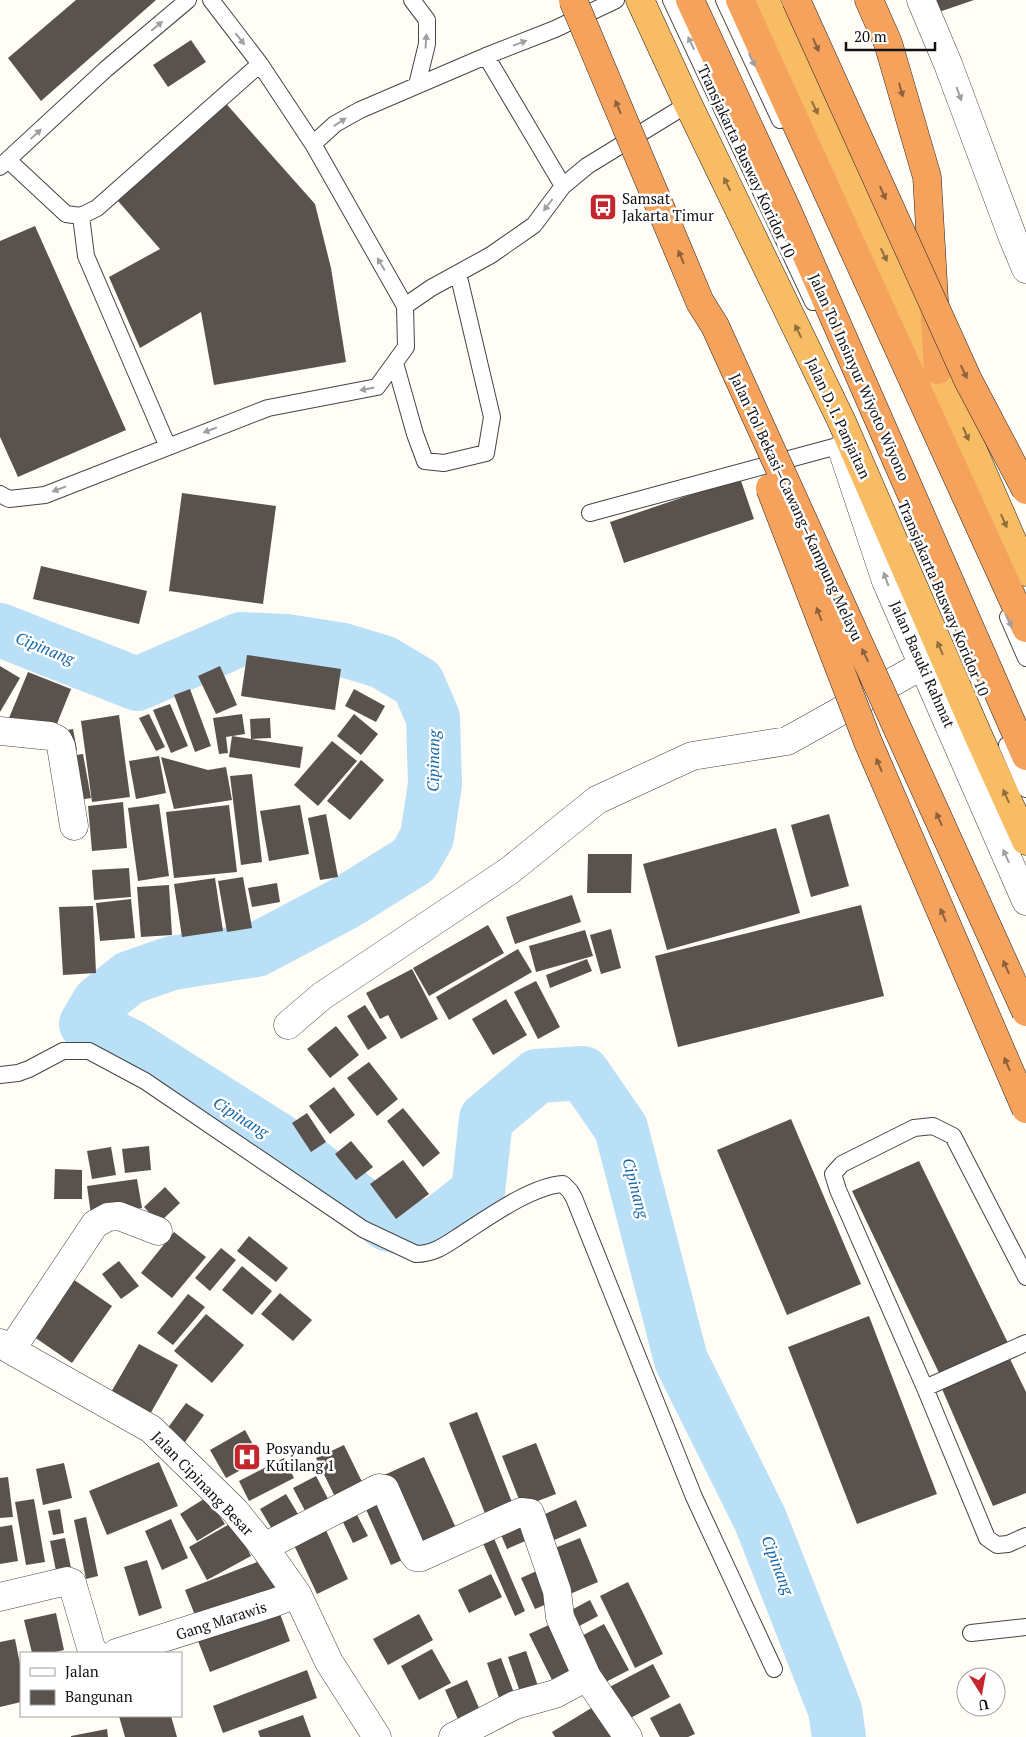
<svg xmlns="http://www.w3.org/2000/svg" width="1026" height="1737" font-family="'PT Serif',serif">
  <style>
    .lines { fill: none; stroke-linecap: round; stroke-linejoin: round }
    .river { stroke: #b9e0f7; stroke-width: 54 }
    .building { fill: #5a524d }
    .service-casing { stroke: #444; stroke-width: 18 }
    .minor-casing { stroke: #444; stroke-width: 29 }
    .tertiary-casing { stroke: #444; stroke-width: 29 }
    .trunk-casing { stroke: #222; stroke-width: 29 }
    .motorway-casing { stroke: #222; stroke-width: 29 }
    .service { stroke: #fff; stroke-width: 16 }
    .minor { stroke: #fff; stroke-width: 28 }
    .tertiary { stroke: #fff; stroke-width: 28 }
    .trunk { stroke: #f7bc64; stroke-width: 28 }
    .motorway { stroke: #f5a25d; stroke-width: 28 }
    .motorway-bridge-casing { stroke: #222; stroke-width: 29; stroke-linecap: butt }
    .motorway-bridge { stroke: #f5a25d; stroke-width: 28 }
    .oneway { fill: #a0a0a0 }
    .oneway2 { fill: #8e613b }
    .oneway3 { fill: #906f3f }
    .labels { text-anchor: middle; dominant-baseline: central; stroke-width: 5; stroke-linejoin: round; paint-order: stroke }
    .street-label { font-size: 15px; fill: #111; stroke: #fff }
    .poi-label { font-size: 15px; fill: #111; stroke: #fff; text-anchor: start }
    .water-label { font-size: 16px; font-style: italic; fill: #1768a6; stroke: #fff }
  </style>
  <rect width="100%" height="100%" fill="#fffdf5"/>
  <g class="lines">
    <path class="river" d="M0,630L137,684L241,639L286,641L343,650L383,662L418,683L433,718L435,784L427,837L414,860L345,903L256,950L172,963L129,978L99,1002L86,1024L132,1047L277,1139L321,1172L387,1224L414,1231L440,1222L478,1192L486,1119L537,1076L583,1073L621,1128L681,1360L760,1519L835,1710L839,1737"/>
  </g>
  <path class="building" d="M76,0H156L41,101L8,58Z
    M932,0H974L936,13Z
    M191,40L206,62L168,87L153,65Z
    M222,99L315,204L331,268L346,362L214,385L201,312L140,348L109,277L160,249L118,201Z
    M35,226L126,430L18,477L0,437V241Z
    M740,478L754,519L624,563L610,522Z
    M182,493L276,506L263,604L169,591Z
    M41,566L147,591L139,624L33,599Z
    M247,655L341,669L335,710L241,696Z
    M0,666L20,678L0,712Z
    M220,666L237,705L216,714L198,676Z
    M28,672L71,689L52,736L9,718Z
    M190,689L211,746L195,752L174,695Z
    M354,689L385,706L376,722L345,706Z
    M170,704L188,746L171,753L153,710Z
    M149,714L165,747L156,751L139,718Z
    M242,714L245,734L226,737L228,753L219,754L213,718Z
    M354,714L378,734L361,755L337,736Z
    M119,715L130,797L92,802L81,721Z
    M270,718L271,738L251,739L250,719Z
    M73,729L77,750L67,752L63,731Z
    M232,736L303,747L300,768L229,757Z
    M332,741L357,761L318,806L294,785Z
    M83,754L91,798L72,801L64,757Z
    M159,756L166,793L136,799L129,761Z
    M161,757L208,770L226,767L232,800L174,809Z
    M361,760L384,780L350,820L327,801Z
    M252,774L262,862L241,865L230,776Z
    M123,802L127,848L92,851L88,806Z
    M159,804L169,876L138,881L128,808Z
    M229,805L237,872L174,878L166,812Z
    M300,805L309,854L269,861L260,811Z
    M326,814L338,877L320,880L308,818Z
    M829,814L849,886L811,897L791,825Z
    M776,828L800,913L667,950L643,864Z
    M588,854H632L631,893H587Z
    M129,868L131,897L94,900L92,870Z
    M243,877L252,928L227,932L218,881Z
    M215,878L223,931L182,937L174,884Z
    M277,883L280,902L252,907L248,888Z
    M169,885L172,935L141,937L137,887Z
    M572,895L581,922L515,944L506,917Z
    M131,899L135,938L100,941L96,903Z
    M861,905L884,996L678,1047L655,956Z
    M93,906L96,973L63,975L59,907Z
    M488,925L504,953L429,996L413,968Z
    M611,929L621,968L601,974L590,935Z
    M585,930L593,956L536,972L529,946Z
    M518,949L532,972L449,1020L436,997Z
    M587,959L592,971L550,988L546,975Z
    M412,969L438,1019L401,1039L388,1015L380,1019L366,993Z
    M536,981L560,1027L538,1039L514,992Z
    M506,999L527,1035L493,1055L472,1019Z
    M365,1005L387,1038L368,1050L347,1016Z
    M336,1026L359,1055L330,1078L307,1049Z
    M369,1062L398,1099L377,1116L347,1078Z
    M334,1087L355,1115L330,1134L309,1106Z
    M403,1108L440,1153L423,1167L387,1121Z
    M307,1113L326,1142L311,1152L292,1123Z
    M791,1119L861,1284L787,1315L717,1150Z
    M351,1141L373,1167L356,1180L335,1154Z
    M149,1146L151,1170L125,1173L122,1149Z
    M111,1147L116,1175L92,1179L87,1151Z
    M403,1160L429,1194L396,1219L370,1184Z
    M919,1161L1008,1343L940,1375L852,1191Z
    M55,1169L82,1170V1199H54Z
    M137,1179L142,1208L91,1215L87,1186Z
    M165,1187L180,1203L159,1223L144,1207Z
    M174,1232L206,1257L172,1298L141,1273Z
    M249,1236L288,1268L276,1282L237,1251Z
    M221,1248L236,1260L210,1291L195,1278Z
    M119,1261L139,1286L121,1299L102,1274Z
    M242,1266L272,1291L252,1315L222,1290Z
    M67,1275L112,1306L72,1363L27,1332Z
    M280,1293L312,1320L293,1341L261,1314Z
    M188,1294L205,1307L173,1345L157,1333Z
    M206,1314L244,1345L212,1383L174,1351Z
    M869,1316L937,1494L857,1524L788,1347Z
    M139,1344L178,1365L149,1416L110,1394Z
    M1010,1359L1026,1392V1493L993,1506L942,1389Z
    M186,1403L204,1415L185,1442L167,1429Z
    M477,1412L515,1510L488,1521L449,1423Z
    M245,1430L261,1459L226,1478L210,1450Z
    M536,1443L556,1494L522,1507L502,1456Z
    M344,1445L367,1492L339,1505L316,1458Z
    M424,1457L460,1537L418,1556L382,1476Z
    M284,1458L294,1478L249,1501L239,1481Z
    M159,1462L178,1506L107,1535L89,1491Z
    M64,1463L72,1498L43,1505L36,1469Z
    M316,1476L334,1510L311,1522L293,1488Z
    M8,1477L13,1517L0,1518V1478Z
    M286,1494L304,1524L278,1539L260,1509Z
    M207,1497L225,1524L197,1541L180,1514Z
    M382,1497L409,1557L391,1565L364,1505Z
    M34,1499L45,1562L26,1565L15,1502Z
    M576,1500L587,1526L545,1544L534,1519Z
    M60,1509L64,1533L53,1535L48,1511Z
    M355,1511L368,1536L353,1543L341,1518Z
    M86,1517L98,1576L86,1579L74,1520Z
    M171,1519L188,1558L162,1570L145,1531Z
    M524,1519L532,1538L507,1549L499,1530Z
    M233,1522L251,1556L207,1580L189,1547Z
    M12,1525L18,1561L0,1564V1527Z
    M325,1528L348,1579L317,1594L293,1543Z
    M493,1536L525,1611L515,1616L482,1541Z
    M65,1538L71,1568L56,1571L50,1541Z
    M580,1538L598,1582L563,1597L545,1552Z
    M265,1559L278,1591L198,1623L185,1590Z
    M147,1560L162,1608L139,1616L124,1567Z
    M541,1569L554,1601L535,1609L521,1578Z
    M491,1574L502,1597L469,1613L458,1590Z
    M628,1582L663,1654L635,1668L600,1596Z
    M590,1600L598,1616L570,1631L562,1615Z
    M279,1611L290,1641L210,1672L198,1641Z
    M56,1613L64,1650L51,1653H32L24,1620Z
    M419,1614L433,1640L388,1665L373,1639Z
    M551,1624L577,1677L556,1688L529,1634Z
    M604,1624L629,1670L598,1686L574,1640Z
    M15,1639L21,1669V1702L0,1707V1642Z
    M432,1649L451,1683L419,1700L401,1666Z
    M526,1651L540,1692L522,1698L508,1657Z
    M501,1658L514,1693L499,1698L487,1663Z
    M653,1664L670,1697L621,1723L604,1690Z
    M307,1670L317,1698L223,1733L213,1706Z
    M467,1680L482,1715L460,1724L445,1690Z
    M680,1703L695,1734L688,1737H660L650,1718Z
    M593,1707L612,1737H555L552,1732Z
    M303,1715L311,1737H260L258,1731Z
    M119,1716H171L177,1737H125Z
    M107,1729L108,1737H71V1736Z"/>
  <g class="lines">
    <g class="service-casing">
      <path id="service" d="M211,0L260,64L313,144L335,124L360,110L486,56L555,29L616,0
        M412,0L427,20V44L417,85
        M671,0L813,302
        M724,0L780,120
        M486,56L563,186
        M8,160L66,214L81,216L97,208L260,64
        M0,167L106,69L188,0
        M81,216L86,256L168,447
        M405,306L431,288L491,255L534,225L563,186L587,166L688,104
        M395,363L415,434L425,461L444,463L486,453L492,417L458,273
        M0,494L9,499L45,495L268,408L377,387L406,347L405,306L313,144
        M590,513L841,445
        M1008,617L1026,658
        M1007,745L1026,789
        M0,1075L18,1073L29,1069L63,1051H89L145,1081L363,1229L416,1254C436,1254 448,1243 464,1233C490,1216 532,1186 563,1184L570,1191L574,1198L694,1497L774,1669
        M1026,1277L953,1136L933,1126L914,1128L842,1164L833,1174L838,1190L925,1388L987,1538L997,1545L1008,1544L1026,1536
        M925,1388L1026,1343
        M971,1633L1026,1627"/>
    </g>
    <g class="minor-casing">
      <path id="minor" d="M0,731L50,736L58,740L61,746L74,826
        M288,1025L322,996L509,871L597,800L692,756L787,741L923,665
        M0,1343L11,1350L151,1429L235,1511L264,1547L297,1594L329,1662L377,1737
        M11,1350L95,1224L108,1217L119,1216L158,1231
        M264,1547L379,1488L385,1489L413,1553L416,1557H421L521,1512L530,1513L557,1591L560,1617L587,1677L628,1737
        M0,1597L67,1581L72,1583L92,1651L95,1653
        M116,1653L273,1603L297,1594
        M453,1737L515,1705L555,1694L587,1677"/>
    </g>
    <g class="tertiary-casing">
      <path id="tertiary" d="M921,0L948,64L1013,238L1026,269
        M842,449L886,581L1026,901"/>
    </g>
    <g class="trunk-casing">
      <path id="trunk" d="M640,0L688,104L842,422L978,735L1026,841
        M765,0L938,370L1026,572"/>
    </g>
    <g class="motorway-casing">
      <path id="motorway" d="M690,0L787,210L1026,756
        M740,0L1026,628
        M869,0L888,43L927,177L938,370"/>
    </g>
    <use href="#service" class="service"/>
    <use href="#minor" class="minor"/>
    <use href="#tertiary" class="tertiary"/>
    <use href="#trunk" class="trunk"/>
    <use href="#motorway" class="motorway"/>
    <g class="motorway-bridge-casing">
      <path id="motorway-bridge" d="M573,0L700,302L715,326L1026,1012
        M796,0L968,380L1026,490
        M770,488L868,742L1026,1109"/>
    </g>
    <use href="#motorway-bridge" class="motorway-bridge"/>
  </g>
  <defs><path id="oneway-solid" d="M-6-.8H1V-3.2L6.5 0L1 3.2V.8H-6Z" transform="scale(1.25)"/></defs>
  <g class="oneway">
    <use href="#oneway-solid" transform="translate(157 26) rotate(-40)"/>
    <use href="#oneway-solid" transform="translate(240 39) rotate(52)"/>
    <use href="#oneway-solid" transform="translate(426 41) rotate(-86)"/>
    <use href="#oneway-solid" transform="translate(520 43) rotate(-20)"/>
    <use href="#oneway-solid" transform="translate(691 43) rotate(-115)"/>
    <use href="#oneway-solid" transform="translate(752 60) rotate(65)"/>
    <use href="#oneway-solid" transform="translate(959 94) rotate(70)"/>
    <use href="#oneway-solid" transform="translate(340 122) rotate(-33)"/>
    <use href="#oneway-solid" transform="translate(36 134) rotate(-43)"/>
    <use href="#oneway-solid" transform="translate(548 205) rotate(127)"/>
    <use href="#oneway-solid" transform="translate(381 264) rotate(-120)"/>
    <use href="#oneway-solid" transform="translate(367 389) rotate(169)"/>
    <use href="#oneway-solid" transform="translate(210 430) rotate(159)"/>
    <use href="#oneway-solid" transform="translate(59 489) rotate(159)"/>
    <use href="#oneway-solid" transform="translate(886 579) rotate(-110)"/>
    <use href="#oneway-solid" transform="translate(1009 621) rotate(66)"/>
    <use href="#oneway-solid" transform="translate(1006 856) rotate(-114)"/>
  </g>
  <g class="oneway2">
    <use href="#oneway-solid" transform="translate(816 45) rotate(66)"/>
    <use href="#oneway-solid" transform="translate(901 90) rotate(74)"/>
    <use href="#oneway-solid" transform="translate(618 107) rotate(-113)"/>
    <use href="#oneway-solid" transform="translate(883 193) rotate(66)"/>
    <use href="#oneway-solid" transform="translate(681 257) rotate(-113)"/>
    <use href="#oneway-solid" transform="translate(964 372) rotate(65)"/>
    <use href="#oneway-solid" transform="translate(819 614) rotate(-111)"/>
    <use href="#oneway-solid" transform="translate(865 655) rotate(-115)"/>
    <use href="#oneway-solid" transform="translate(879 765) rotate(-113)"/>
    <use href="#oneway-solid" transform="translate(939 819) rotate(-114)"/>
    <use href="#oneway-solid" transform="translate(943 915) rotate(-113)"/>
    <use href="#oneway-solid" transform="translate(1006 967) rotate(-114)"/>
    <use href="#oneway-solid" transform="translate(1007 1064) rotate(-113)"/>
  </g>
  <g class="oneway3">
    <use href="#oneway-solid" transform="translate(815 108) rotate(65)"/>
    <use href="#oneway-solid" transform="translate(727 184) rotate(-116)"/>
    <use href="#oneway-solid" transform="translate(884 255) rotate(65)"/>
    <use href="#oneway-solid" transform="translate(798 331) rotate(-116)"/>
    <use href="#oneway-solid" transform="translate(966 434) rotate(67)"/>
    <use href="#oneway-solid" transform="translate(1004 521) rotate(66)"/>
    <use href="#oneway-solid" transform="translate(940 648) rotate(-113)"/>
    <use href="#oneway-solid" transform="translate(1006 796) rotate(-114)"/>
  </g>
  <defs>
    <g id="bus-square" transform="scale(1.4375)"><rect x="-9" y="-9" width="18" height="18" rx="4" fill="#c4262e" stroke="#fff"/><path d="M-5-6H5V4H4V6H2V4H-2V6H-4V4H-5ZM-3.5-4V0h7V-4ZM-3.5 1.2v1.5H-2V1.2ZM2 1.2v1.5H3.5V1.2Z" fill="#fff"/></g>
    <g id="hospital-square" transform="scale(1.4375)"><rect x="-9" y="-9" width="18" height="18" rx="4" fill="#c4262e" stroke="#fff"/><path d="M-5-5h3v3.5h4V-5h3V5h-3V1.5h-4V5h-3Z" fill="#fff"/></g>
  </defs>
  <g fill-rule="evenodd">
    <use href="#bus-square" x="603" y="207"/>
    <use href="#hospital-square" x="247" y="1457"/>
  </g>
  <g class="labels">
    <g class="street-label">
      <text transform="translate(747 161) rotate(65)">Transjakarta Busway Koridor 10</text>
      <text transform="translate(860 377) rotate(66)">Jalan Tol Insinyur Wiyoto Wiyono</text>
      <text transform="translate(839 418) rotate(65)">Jalan D. I. Panjaitan</text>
      <text transform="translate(797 507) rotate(65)">Jalan Tol Bekasi–Cawang–Kampung Melayu</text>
      <text transform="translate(944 598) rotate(67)">Transjakarta Busway Koridor 10</text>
      <text transform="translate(923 664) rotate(66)">Jalan Basuki Rahmat</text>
      <text transform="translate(203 1483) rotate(46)">Jalan Cipinang Besar</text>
      <text transform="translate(221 1620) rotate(-18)">Gang Marawis</text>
    </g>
    <g class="poi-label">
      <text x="622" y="198">Samsat<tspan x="622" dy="17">Jakarta Timur</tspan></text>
      <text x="266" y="1448">Posyandu<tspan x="266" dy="17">Kutilang 1</tspan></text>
    </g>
    <g class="water-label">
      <text transform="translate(45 648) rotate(22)">Cipinang</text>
      <text transform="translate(433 761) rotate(-89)">Cipinang</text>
      <text transform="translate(241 1117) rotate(32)">Cipinang</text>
      <text transform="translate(636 1188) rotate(75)">Cipinang</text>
      <text transform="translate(778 1565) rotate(69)">Cipinang</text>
    </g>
  </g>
  <rect x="20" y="1652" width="162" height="65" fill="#ffffff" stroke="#a0a0a0"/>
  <rect x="30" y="1668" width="25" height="8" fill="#ffffff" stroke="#a0a0a0"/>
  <text x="65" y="1677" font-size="15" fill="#111111">Jalan</text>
  <rect x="30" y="1690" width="25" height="15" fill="#5a524d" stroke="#a0a0a0"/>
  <text x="65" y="1702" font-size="15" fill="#111111">Bangunan</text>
  <g transform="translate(981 1692) rotate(169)"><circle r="24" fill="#ffffff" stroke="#a0a0a0"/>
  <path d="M0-4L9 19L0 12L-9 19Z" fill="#c4262e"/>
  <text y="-8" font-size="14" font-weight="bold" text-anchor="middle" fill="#111111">U</text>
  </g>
  <path d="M846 42v8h89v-8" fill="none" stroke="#111111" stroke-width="2.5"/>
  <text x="854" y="42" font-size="15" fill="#111111" stroke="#ffffff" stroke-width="4" paint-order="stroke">20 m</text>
</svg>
